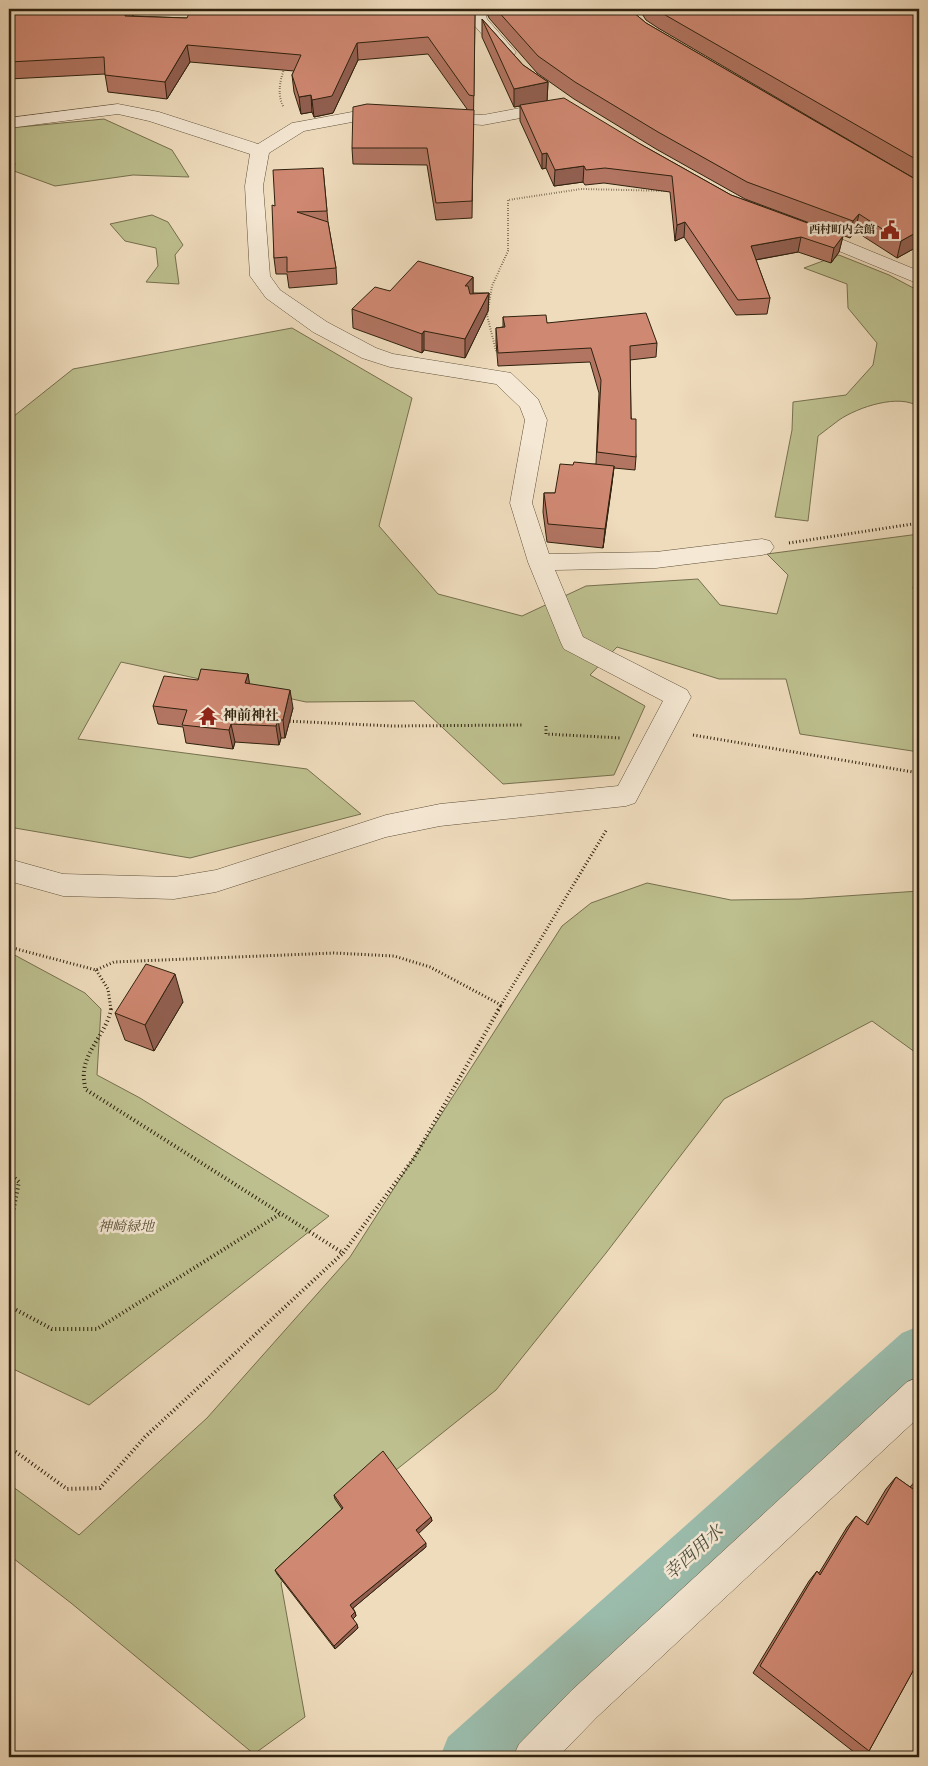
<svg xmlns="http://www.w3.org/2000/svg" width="928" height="1766" font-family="'Old Standard TT','Noto Serif JP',serif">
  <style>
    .green { fill: #bdbf8e; stroke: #76704e }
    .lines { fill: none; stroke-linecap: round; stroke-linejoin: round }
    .canal { fill: #9bbcac; fill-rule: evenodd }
    .minor-casing { stroke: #5f503a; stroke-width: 1 }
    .path-far2 { stroke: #2f210e; stroke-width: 2; stroke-dasharray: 0.5 2; stroke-linecap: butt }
    .path-far1 { stroke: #2f210e; stroke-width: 3; stroke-dasharray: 1 2.5; stroke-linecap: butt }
    .path { stroke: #2f210e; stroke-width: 4; stroke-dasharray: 1 3; stroke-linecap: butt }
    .minor { fill: #f5e8d4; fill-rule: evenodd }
    .wall { fill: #b27562; stroke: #2f210e }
    .shaded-wall { fill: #915f50; stroke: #2f210e }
    .building { fill: #cf8872; stroke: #2f210e }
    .labels { text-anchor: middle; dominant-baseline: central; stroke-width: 5; stroke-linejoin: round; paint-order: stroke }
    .far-poi-label { font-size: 11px; font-weight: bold; fill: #2f210e; stroke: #f5e8d4; text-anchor: end }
    .poi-label { font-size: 14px; font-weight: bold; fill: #2f210e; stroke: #f5e8d4; text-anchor: start }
    .park-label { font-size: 14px; font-style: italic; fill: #5a5034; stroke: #f5e8d4 }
    .near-water-label { font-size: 18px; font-style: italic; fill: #4f503d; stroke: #f5e8d4 }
  </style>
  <rect width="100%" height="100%" fill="#efdcbd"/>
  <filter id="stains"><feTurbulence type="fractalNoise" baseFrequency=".004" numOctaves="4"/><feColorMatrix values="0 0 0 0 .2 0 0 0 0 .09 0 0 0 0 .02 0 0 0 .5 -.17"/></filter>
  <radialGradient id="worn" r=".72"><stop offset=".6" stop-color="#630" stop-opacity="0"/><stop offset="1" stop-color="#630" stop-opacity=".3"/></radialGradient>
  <path class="green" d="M104,119L172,150L189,177L133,175L55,186L14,171L15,163H9V128Z
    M152,215L168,222L183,245L175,255L179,284L146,282L158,266L156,248L125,241L110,224Z
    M839,255L889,275L919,291V407C900,393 858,407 839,420C832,425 825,431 818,436L808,521L775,517L792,430L793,402L846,395L873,365L877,343L848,308L847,284L804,268Z
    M292,328L412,398L379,526L438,594L522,616L586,586L698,579L720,605L777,614L788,575L767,554L919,534L913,589L919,591V752L800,734L786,679H719L617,647L590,675L645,706L614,775L503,784L414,701L306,702L121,662L78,739L307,769L361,814L190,858L9,827V420L73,369Z
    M647,883L731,900L801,899L919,891V1055L872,1021L724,1099L606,1253L496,1390L351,1506L281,1583L305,1717L254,1754L71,1603L9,1555V1484L79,1535L207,1418L350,1257L562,926L591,903Z
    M9,952L85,993L101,1009L97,1075L140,1098L329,1216L89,1405L9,1367Z"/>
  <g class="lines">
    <path class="canal" d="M919,1326V1382L509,1757H440L448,1737L902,1333Z"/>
    <g class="minor-casing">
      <path id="minor" d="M9,9H31L29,13L9,16Z
        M468,9H484L487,19L516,52L513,56L507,57L501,56L473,24Z
        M558,101L564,102L567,106L564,110L483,125L437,122L431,121L428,117L431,113L437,112L483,115Z
        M118,104L159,112L258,144L292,123L298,122L368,109L395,111L398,115L395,119H368L304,131L269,153L263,186L270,276L280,290L327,322L376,348L393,354L511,373L538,399L547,420L532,503L549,554L656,552L762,539L770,541L774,547L770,553L762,555L656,568L555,570L583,637L687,690L691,697L635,803L626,806L440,826L386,837L216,892L174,899L63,896L9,881V859L63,874L174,877L216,870L386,815L440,804L618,786L663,701L564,649L561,643L528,562L510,503L525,420L520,407L496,384L390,367L362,358L313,332L266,298L250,276L245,186L250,154L149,121L118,114L9,128V118Z
        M807,225L919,271V284L800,235L797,231L800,227Z
        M919,1377V1417L597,1717L558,1757H513L519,1744L571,1691L907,1382Z"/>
    </g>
    <path class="path-far2" d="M283,106C277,94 280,79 285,67
      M496,351L487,315L492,286L508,251V200L581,189L672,191"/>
    <path class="path-far1" d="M789,543L919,523
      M286,721L392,726L523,725
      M546,726V734L621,738
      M693,735L919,773
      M9,947L96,970L114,962L334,953L394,956L430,967L501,1005L607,829
      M96,970L108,989L111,1010
      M498,1010L501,1005"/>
    <path class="path" d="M111,1009C107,1032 85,1050 84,1073C83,1078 85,1084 85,1089L343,1253L414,1158L499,1009
      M9,1173L19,1182L9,1233
      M9,1306L52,1329H97L280,1214
      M9,1447L67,1489L100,1488L145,1437L343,1253"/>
    <use href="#minor" class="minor"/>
  </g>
  <path class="wall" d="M47,9H134V11L133,16L187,18L475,13L472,218L436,220L427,165L353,164L352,148L467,109L428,54L358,60L333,113L314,117L312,112L301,114L294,92L292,75L294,71L190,62L167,99L108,92L105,74L9,79V12Z
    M485,9H631L633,12L646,23L915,179L917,180L658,28L646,20L639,9H919V260L915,248L897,258L855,231L850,238L745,199L656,149L574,99L537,73L489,18Z
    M482,19L523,65L548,82L547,101L642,145L731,195L843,236L839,252L831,263L798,252L756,260L770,298L767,314L736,315L684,237L675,241L670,192L604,183L585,185L583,182L554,186L546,168L542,169L520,121V106L514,107L482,37Z
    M323,168L328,222L336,268L337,284L289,288L287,274H276L274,258L275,206Z
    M473,277V293H489L488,311L465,358L424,350L422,353L353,328L352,309L390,291Z
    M503,317L547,323L657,343L656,357L630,360L631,416L636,457L635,470L614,468L603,548L547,542L543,512L544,493H555L573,465L596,464L599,393L590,362L498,366L496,342V328L503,327Z
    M248,674L249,684L293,708L285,738H281L279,745L235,742L233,749L186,743L183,727L158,724L153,706L198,680Z
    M183,1002L154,1051L125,1040L115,1013Z
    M896,1477L910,1487L919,1477V1660L869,1751L859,1756L753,1673L809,1581L817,1571L819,1573L847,1527L856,1516L865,1524L886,1489Z
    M334,1495L431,1517L432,1521L418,1533L426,1547L353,1608L355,1612L356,1616L353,1619L358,1628L335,1649L277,1574L275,1570L342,1509L335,1499Z"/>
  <path class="shaded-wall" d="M127,9H134V11L128,33L125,16Z
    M357,43L358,60L333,113L314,117L312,100Z
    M187,45L190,62L167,99L165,82Z
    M548,82L547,101L514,107V89Z
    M311,95L312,112L301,114L299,97Z
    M547,153L546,168L542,169V154Z
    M584,166L583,182L554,186L555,170Z
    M859,214L855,231L850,238L853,221Z
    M685,222L684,237L675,241L677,225Z
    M919,231L915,248L897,258L901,241Z
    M843,236L839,252L831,263L834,248Z
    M801,237L798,252L749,261L751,246Z
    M473,277V295L465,305V286Z
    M489,293L488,311L465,358V339Z
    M424,331V350L422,353V334Z
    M614,466L612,484L603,548L605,529Z
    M248,674L251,693L245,683Z
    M290,690L293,708L285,738L283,720Z
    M278,720L281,738L279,745L276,726Z
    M231,724L235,742L233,749L229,730Z
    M175,974L183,1002L154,1051L145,1025Z
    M431,1517L432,1521L417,1535L416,1530Z
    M426,1543V1547L352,1609L350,1605Z
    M355,1612L356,1616L352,1620L351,1616Z
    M357,1624L358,1628L335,1649L334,1646Z"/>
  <path class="building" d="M47,9H127L125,16L187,18L191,9H472L475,13L474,96L469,95L428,37L357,43L332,96L312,100L311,95L299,97L292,75L301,55L187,45L165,82L105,75L104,57L9,62V12Z
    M496,9H631L633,12L646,23L915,179L919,180V231L901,241L859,214L853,221L747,182L658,132L575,82L538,56Z
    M656,9H919V161L660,12Z
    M482,19L523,65L548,82L514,89Z
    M564,98L642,145L731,195L843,236L834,248L801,237L751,246L770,298L738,300L685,222L677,225L672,176L605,168L586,170L584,166L555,170L547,153L542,154L520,105Z
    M367,104L474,110L472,201L436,203L427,148H352L353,107Z
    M323,168L327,211L297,212L328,222L336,268L287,272V257L274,258L272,205L275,206L273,170Z
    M418,261L473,277L465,286H468L470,294L489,293L465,339L424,331L422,334L352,309L375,287L390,291Z
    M646,313L657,343L630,346L631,416V419H636V457L597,452L601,380L591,348L498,353L496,328L505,327L503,317L546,315L547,323Z
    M574,462L614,466L605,529L548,524L544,493H555L560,464L573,465Z
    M201,669L248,674L245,683L290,690L283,720H278L276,726L231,724L229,730L182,725L187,710L153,706L164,676L198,680Z
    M146,964L175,974L145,1025L115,1013Z
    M383,1451L431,1517L416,1530L426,1543L350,1605L355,1612L351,1616L357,1624L334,1646L275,1570L343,1508L334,1495Z
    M896,1477L913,1489L919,1478V1660L869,1751L760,1666L817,1571L820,1575L856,1516L868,1525Z
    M326,1751L330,1757H319Z"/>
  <defs>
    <g id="civic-bare" transform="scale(1.5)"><path d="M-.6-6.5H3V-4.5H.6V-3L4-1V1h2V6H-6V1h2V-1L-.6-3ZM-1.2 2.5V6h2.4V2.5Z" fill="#8f2418" stroke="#f5e8d4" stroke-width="2.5" paint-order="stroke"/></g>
    <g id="temple-bare" transform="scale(1.5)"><path d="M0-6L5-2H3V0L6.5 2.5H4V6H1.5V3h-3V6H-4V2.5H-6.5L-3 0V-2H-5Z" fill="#8f2418" stroke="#f5e8d4" stroke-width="2.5" paint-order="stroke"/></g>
  </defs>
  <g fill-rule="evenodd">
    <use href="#civic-bare" x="890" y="230"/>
    <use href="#temple-bare" x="208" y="716"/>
  </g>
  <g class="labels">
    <g class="far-poi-label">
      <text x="875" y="230">西村町内会館</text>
    </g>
    <g class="poi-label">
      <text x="223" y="716">神前神社</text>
    </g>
    <g class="park-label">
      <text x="126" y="1227">神崎緑地</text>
    </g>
    <g class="near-water-label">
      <text transform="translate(694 1553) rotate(-42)">幸西用水</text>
    </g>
  </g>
  <rect width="928" height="1766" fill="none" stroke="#efdcbd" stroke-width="30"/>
  <rect x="10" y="10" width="908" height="1746" fill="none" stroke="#2f210e" stroke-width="2.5"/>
  <rect x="15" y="15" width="898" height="1736" fill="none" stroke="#2f210e"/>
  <rect width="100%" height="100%" filter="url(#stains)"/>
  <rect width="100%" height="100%" fill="url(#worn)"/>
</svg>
